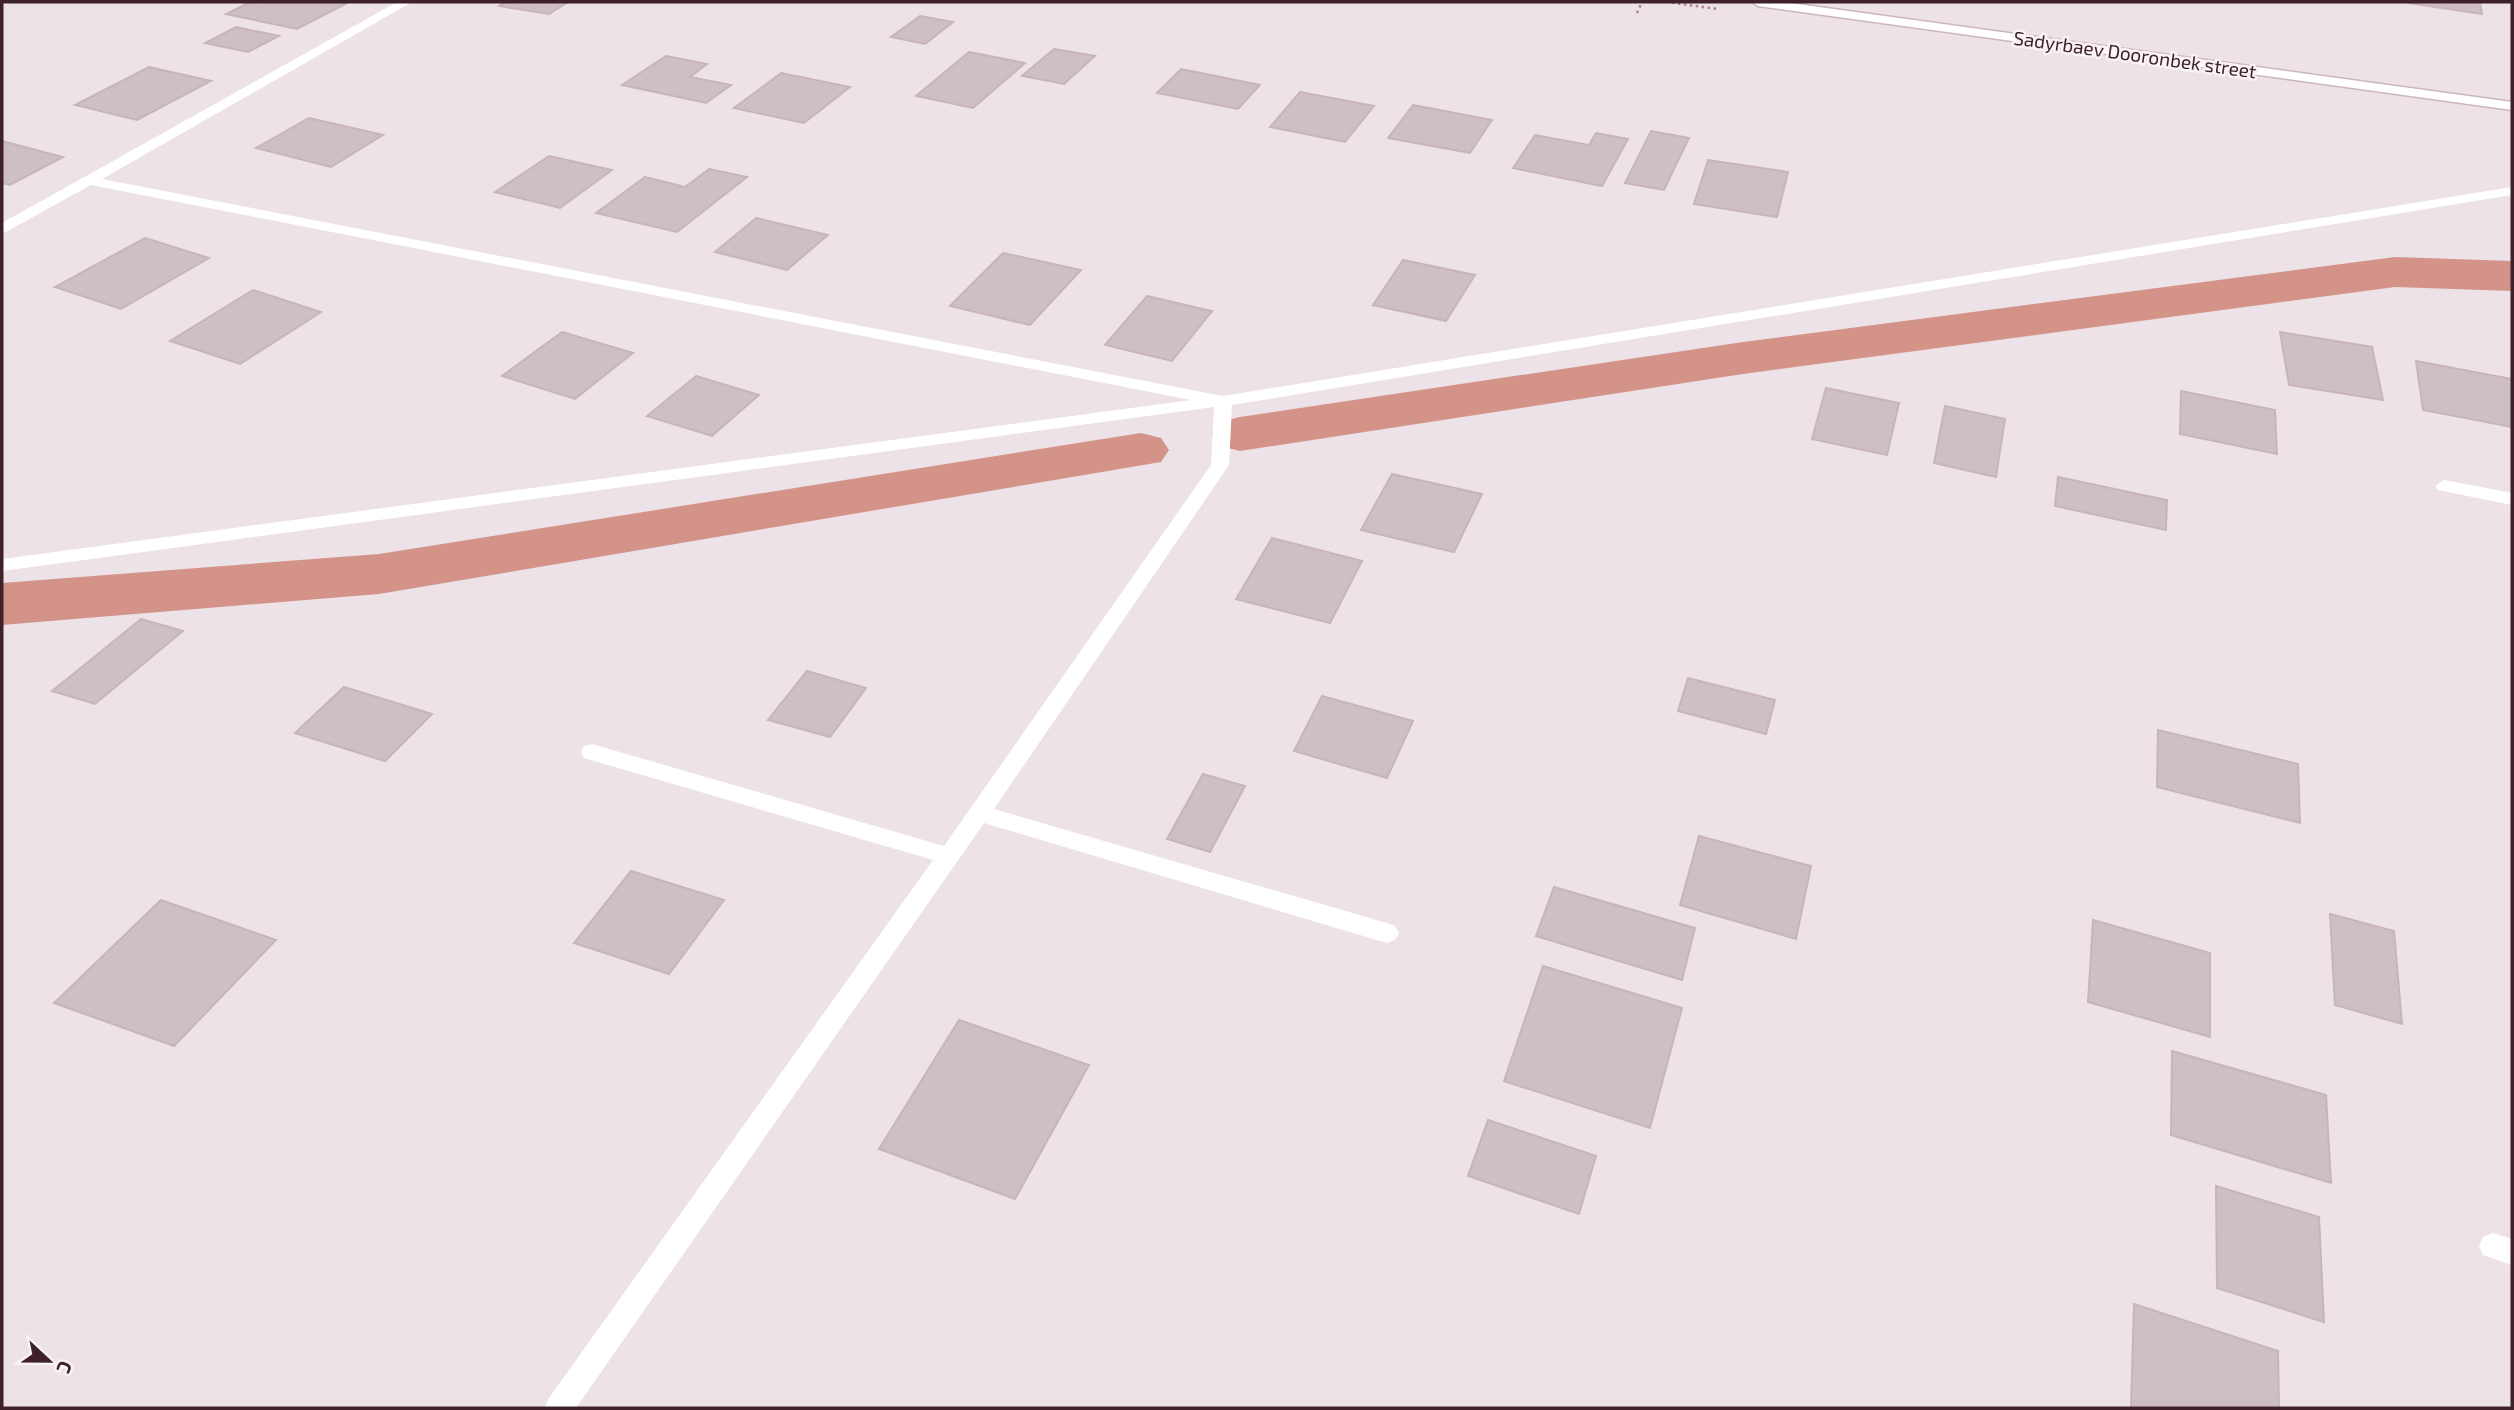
<svg xmlns="http://www.w3.org/2000/svg" width="2514" height="1410" font-family="'Exo 2',sans-serif">
  <style>
    .lines { fill: none; stroke-linecap: round; stroke-linejoin: round }
    .canal { fill: #d39389; fill-rule: evenodd }
    .building { fill: #cebec5; stroke: #c7b4bc; stroke-width: 2 }
    .secondary-casing { stroke: #cdb5be; stroke-width: 3 }
    .path { stroke: #b18291; stroke-width: 2.5; stroke-dasharray: 2.5 3.5; stroke-linecap: butt }
    .street { fill: #fff; fill-rule: evenodd }
    .secondary { fill: #fff; fill-rule: evenodd }
    .labels { text-anchor: middle; dominant-baseline: central; stroke-width: 5; stroke-linejoin: round; paint-order: stroke }
    .far-street-label { font-size: 19px; fill: #3e212a; stroke: #f9f3f6 }
  </style>
  <rect width="100%" height="100%" fill="#ede2e7"/>
  <g class="lines">
    <path class="canal" d="M2395,257L2512,261V291L2395,287L1743,374L1240,451L1220,446L1212,434L1220,422L1240,417L1743,342Z
      M1141,433L1161,438L1169,450L1161,462L379,594L2,625V583L379,554Z"/>
  </g>
  <path class="building" d="M250,2L298,3L349,2L297,29L226,14Z
    M505,2H568L549,14L499,6Z
    M2408,2H2480L2482,14L2408,3Z
    M920,16L953,22L925,44L891,37Z
    M236,27L279,36L248,52L205,43Z
    M1054,49L1095,56L1064,84L1022,76Z
    M969,52L1025,63L973,108L916,96Z
    M666,56L707,64L690,77L731,85L706,103L622,85Z
    M149,67L211,81L137,120L75,105Z
    M1181,69L1260,85L1238,109L1157,93Z
    M781,73L850,87L804,123L734,108Z
    M1300,92L1374,106L1345,142L1270,127Z
    M1413,105L1492,120L1470,153L1388,138Z
    M309,118L383,135L331,167L256,148Z
    M1651,131L1689,138L1664,190L1625,183Z
    M1596,133L1628,139L1602,186L1513,168L1535,135L1589,145Z
    M2,141L63,157L10,185L2,183Z
    M549,156L612,170L560,208L495,192Z
    M1708,160L1788,172L1777,217L1694,204Z
    M709,169L747,177L677,232L596,213L645,177L685,187Z
    M756,218L828,235L787,270L715,252Z
    M145,238L209,258L121,309L55,287Z
    M1003,253L1081,270L1030,325L950,306Z
    M1403,260L1475,275L1446,321L1373,305Z
    M253,290L321,312L240,364L170,341Z
    M1147,296L1212,311L1172,361L1105,345Z
    M562,332L633,353L575,399L502,376Z
    M2280,332L2372,347L2383,400L2289,385Z
    M2416,361L2512,379V427L2423,410Z
    M696,376L759,395L712,436L647,416Z
    M1826,388L1899,403L1887,455L1812,439Z
    M2181,391L2275,410L2277,454L2180,434Z
    M1945,406L2005,419L1996,477L1934,463Z
    M1392,474L1482,494L1454,552L1361,530Z
    M2058,477L2167,500L2166,530L2055,506Z
    M1272,538L1362,561L1330,623L1236,599Z
    M141,619L183,631L95,704L52,691Z
    M807,671L866,688L830,737L768,720Z
    M1688,678L1775,700L1766,734L1678,711Z
    M344,687L432,714L385,761L295,733Z
    M1322,696L1413,721L1387,778L1294,751Z
    M2158,730L2298,764L2300,823L2157,787Z
    M1203,774L1245,786L1210,852L1167,839Z
    M1699,836L1811,866L1796,939L1680,905Z
    M631,871L724,900L669,974L574,943Z
    M1554,887L1695,928L1682,980L1536,936Z
    M161,900L276,940L174,1046L54,1003Z
    M2330,914L2394,931L2402,1024L2335,1005Z
    M2093,920L2210,953V1037L2088,1002Z
    M1543,966L1682,1008L1650,1128L1504,1081Z
    M959,1020L1089,1065L1015,1199L879,1149Z
    M2172,1051L2326,1095L2331,1183L2171,1135Z
    M1488,1120L1596,1156L1579,1214L1468,1176Z
    M2216,1186L2319,1217L2324,1322L2217,1288Z
    M2134,1304L2278,1351L2279,1408H2131Z"/>
  <g class="lines">
    <g class="secondary-casing">
      <path id="secondary" d="M1752,2H1783L2512,102V110L1758,6Z"/>
    </g>
    <path class="path" d="M1666,2L1718,9
      M1637,13L1642,2"/>
    <path class="street" d="M397,2H412L102,179L1223,396L2512,187V195L1232,405L1229,465L994,809L1387,923L1395,926L1399,933L1395,940L1387,943L984,823L576,1408H544L549,1398L933,860L584,758L581,752L584,746L592,744L944,846L1211,465L1214,407L2,571V559L1191,400L91,185L2,234V223Z
      M2444,480L2512,493V505L2438,490L2435,486Z
      M2493,1233L2512,1239V1265L2483,1255L2479,1246L2483,1237Z"/>
    <use href="#secondary" class="secondary"/>
  </g>
  <g class="labels">
    <g class="far-street-label">
      <text transform="translate(2135 54) rotate(8)">Sadyrbaev Dooronbek street</text>
    </g>
  </g>
  <rect width="2514" height="1410" fill="none" stroke="#3e212a" stroke-width="7"/>
  <g transform="translate(49 1361) rotate(112)" stroke="#f9f3f6" stroke-width="5" paint-order="stroke">
  <path d="M0-5L12 26L0 18L-12 26Z" fill="#3e212a"/>
  <text y="-10" font-size="19" font-weight="bold" text-anchor="middle" fill="#3e212a">С</text>
  </g>
</svg>
